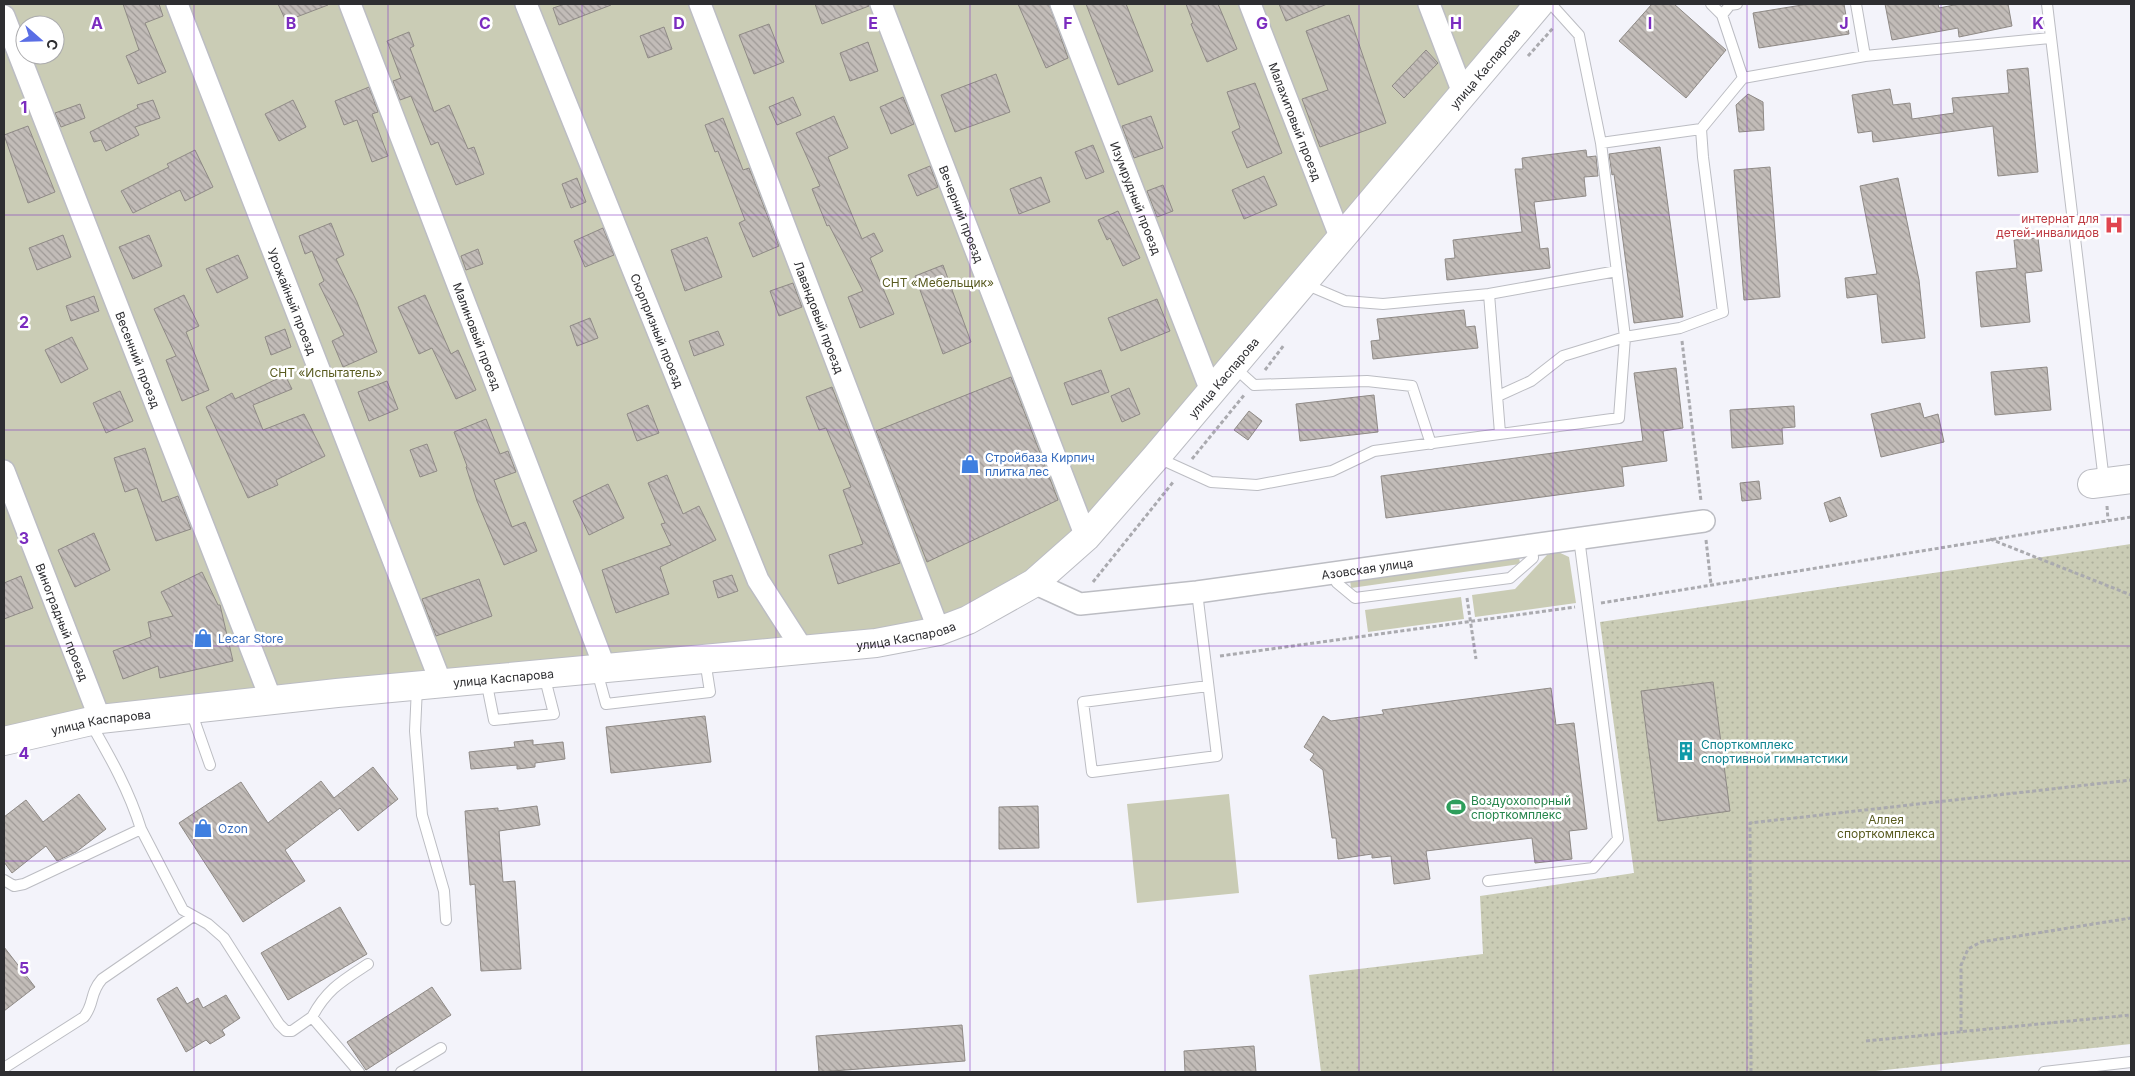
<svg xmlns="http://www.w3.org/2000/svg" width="2135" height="1076" font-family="Inter,sans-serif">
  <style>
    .green { fill: #caccb5; fill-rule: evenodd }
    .park { fill: url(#park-dots) }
    .building { fill: url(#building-back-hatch); stroke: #8f8a86 }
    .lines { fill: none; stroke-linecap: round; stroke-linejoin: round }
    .lane-casing { stroke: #bcbdc3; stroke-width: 12 }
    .street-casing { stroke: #bcbdc3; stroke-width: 24 }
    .secondary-casing { stroke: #bcbdc3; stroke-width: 30 }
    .primary-casing { stroke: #bcbdc3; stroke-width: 30 }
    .path { stroke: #aaaaaf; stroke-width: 3; stroke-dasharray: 4 2.5; stroke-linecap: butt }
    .lane { stroke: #fff; stroke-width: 10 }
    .street { stroke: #fff; stroke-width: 21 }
    .secondary { stroke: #fff; stroke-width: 28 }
    .primary { stroke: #fff; stroke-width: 28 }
    .grid { fill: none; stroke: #7b2cbf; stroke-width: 1; stroke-opacity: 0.55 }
    .labels { text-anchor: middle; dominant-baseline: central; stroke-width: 5; stroke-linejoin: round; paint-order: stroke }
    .street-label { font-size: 12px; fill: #2e2e31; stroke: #fff }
    .health-label { font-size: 12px; fill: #be3a42; stroke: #fff; text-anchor: end }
    .park-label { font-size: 12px; fill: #595b20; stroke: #fff }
    .shop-label { font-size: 12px; fill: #366cbe; stroke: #fff; text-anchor: start }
    .culture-label { font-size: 12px; fill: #0d838f; stroke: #fff; text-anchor: start }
    .leisure-label { font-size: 12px; fill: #27864d; stroke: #fff; text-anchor: start }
    .grid-label { font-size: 16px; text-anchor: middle; font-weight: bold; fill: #7b2cbf; stroke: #fff; stroke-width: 5; stroke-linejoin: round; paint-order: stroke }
  </style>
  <defs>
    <pattern id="park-dots" width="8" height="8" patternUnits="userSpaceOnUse" patternTransform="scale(1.25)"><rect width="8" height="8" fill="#caccb5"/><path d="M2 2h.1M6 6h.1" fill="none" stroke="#aeb09c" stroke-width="1.8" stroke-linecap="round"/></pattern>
    <pattern id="building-back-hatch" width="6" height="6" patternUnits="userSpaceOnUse" patternTransform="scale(1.25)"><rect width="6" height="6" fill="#c2bcb8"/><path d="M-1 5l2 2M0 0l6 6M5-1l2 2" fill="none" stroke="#9e9996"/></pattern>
  </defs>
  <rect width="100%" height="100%" fill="#f3f3fa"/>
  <path class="green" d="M4,4H1539L1086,537L968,620L4,741ZM25,25H55V55H25Z
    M1556,551L1569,557L1576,603L1475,617L1472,595L1515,589L1547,555Z
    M1519,556L1520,564L1351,588L1350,580Z
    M1461,597L1464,619L1368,632L1365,610Z
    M1229,794L1239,893L1137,903L1127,804Z"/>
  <path class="park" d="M2131,544V1044L1866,1072H1321L1309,975L1483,954L1480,896L1634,873L1600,622Z"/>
  <path class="building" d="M123,4H159L163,16L145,23L166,72L138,84L126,56L139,50Z
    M278,4H328V5L286,21Z
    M565,4H610L611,5L559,25L553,8Z
    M815,4H869V6L822,24Z
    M1018,4H1049L1068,58L1046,68Z
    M1086,4H1126L1153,71L1118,85Z
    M1186,4H1218L1237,49L1207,62L1191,24L1193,23Z
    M1279,4H1327L1286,21Z
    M1652,4H1674L1726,50L1686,98L1619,41Z
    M1808,4H1844L1849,34L1759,48L1753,13Z
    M1885,4H1938L1939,8L1959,4H2008L2012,26L1959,37L1958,28L1892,40Z
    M1349,15L1386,123L1320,147L1302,99L1328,90L1306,31Z
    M769,24L784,62L754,74L739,35Z
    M664,27L672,49L648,58L640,36Z
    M409,32L414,46L410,48L434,112L449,105L468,149L474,147L484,174L456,185L438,142L431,145L411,96L400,100L393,81L401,78L387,41Z
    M868,42L878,71L850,81L840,53Z
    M1426,50L1438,63L1404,98L1392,86Z
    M2028,68L2038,172L1998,176L1993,126L1873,142L1872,131L1858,133L1852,95L1890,89L1893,105L1910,103L1912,119L1954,113L1952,98L2009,93L2007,70Z
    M996,74L1010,112L955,132L941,95Z
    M1255,83L1282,153L1247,168L1232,132L1240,128L1227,92Z
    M369,87L378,112L372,114L388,156L372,162L357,120L344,125L335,101Z
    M1748,94L1763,102L1764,130L1739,132L1736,105Z
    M793,97L801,115L777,125L769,107Z
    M903,97L914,124L891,134L880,107Z
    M153,100L160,118L135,127L139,135L106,151L101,140L94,142L90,132L138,108L137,105Z
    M293,100L306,127L279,141L265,114Z
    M80,104L85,118L61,127L55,113Z
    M834,116L848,148L828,157L862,239L874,233L883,251L870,258L894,314L860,328L848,297L863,291L829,225L827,226L812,189L820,186L796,133Z
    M1151,116L1163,148L1134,158L1122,126Z
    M723,118L743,170L749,168L779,246L753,257L739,223L745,220L718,151L715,152L705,125Z
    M28,126L55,192L28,203L4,135Z
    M1093,145L1104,172L1086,179L1075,152Z
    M1660,147L1683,317L1634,323L1614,174L1612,175L1609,154Z
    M195,150L213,187L185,201L180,190L133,213L121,191L169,167L167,164Z
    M1586,150L1587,157L1596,156L1598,176L1584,177L1586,196L1534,202L1540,249L1548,248L1550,268L1447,280L1445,259L1455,258L1453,240L1522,232L1515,169H1523L1522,158Z
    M930,166L938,187L917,196L908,175Z
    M1770,167L1780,297L1744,300L1734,170Z
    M1264,176L1277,205L1244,219L1232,190Z
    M1041,177L1050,202L1019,214L1010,189Z
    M577,178L586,202L571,208L562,184Z
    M1898,178L1919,280L1925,338L1882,343L1877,294L1847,298L1845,278L1877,274L1860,186Z
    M1163,185L1173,211L1157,217L1147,191Z
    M1118,211L1140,258L1123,266L1110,238L1107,240L1098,220Z
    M331,223L344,255L336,259L357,302L377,352L343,367L332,341L344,335L319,284L324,281L312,251L305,254L299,236Z
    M603,228L614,255L585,267L574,241Z
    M63,235L71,257L37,270L29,248Z
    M149,235L162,266L133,279L119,247Z
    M707,237L722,277L685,291L671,250Z
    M2038,238L2042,271L2025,273L2030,322L1981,327L1976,272L2017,268L2014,240Z
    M478,249L483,264L466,270L461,256Z
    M238,255L248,278L217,293L206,269Z
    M943,265L971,342L943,354L915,276Z
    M793,283L802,307L779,316L770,291Z
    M184,295L199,326L186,332L209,390L182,401L166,360L176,356L154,309Z
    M425,295L451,354L458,350L476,390L456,399L432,348L419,354L398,307Z
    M94,296L99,311L71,321L66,306Z
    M1157,299L1170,331L1121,351L1108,318Z
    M1464,310L1466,327L1475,326L1478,348L1373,359L1371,341L1380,340L1377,319Z
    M590,318L598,338L577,346L570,326Z
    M285,329L291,347L271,355L265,337Z
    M718,331L724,345L694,356L689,341Z
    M72,337L88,369L61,383L45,350Z
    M2047,367L2051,410L1995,415L1991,372Z
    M1676,368L1683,428L1663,431L1667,461L1622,467L1624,486L1386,518L1381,476L1643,441L1634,373Z
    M1101,370L1109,392L1072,405L1064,383Z
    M285,375L292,389L253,405L263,430L304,414L325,456L276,480L278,485L248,498L206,407L232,393L235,399Z
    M1011,377L1058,500L927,562L876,431Z
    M387,381L398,409L369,421L358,392Z
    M832,387L900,563L838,584L829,555L863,544L843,490L851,487L826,428L819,430L806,397Z
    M1129,388L1140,414L1122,422L1111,396Z
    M120,391L133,421L106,433L93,403Z
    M1374,395L1378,432L1300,441L1296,404Z
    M1920,403L1924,418L1938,414L1944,442L1881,457L1871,414Z
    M648,405L659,433L637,441L627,414Z
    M1794,406L1795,427L1782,428L1783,444L1732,448L1730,410Z
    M1249,411L1262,421L1248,440L1234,430Z
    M486,419L500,454L508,451L516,472L494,480L512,527L525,522L537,551L504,565L477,501L466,467L467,466L454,432Z
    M427,444L437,471L420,477L410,450Z
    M145,448L162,502L178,496L191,529L156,541L137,488L125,492L114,458Z
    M667,475L683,514L699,506L716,540L660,567L669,594L616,613L602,570L671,545L661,524L665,523L648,483Z
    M1759,481L1761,499L1742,501L1740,483Z
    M608,484L624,518L589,535L573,501Z
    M1840,497L1847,516L1830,522L1824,503Z
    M94,533L110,570L75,587L58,550Z
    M202,572L218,605H220L233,661L160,678L158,666L123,679L113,651L151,637L148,622L173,616L161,592Z
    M732,575L738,591L718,598L713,581Z
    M21,576L33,608L4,619V583Z
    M479,579L492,616L436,636L422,599Z
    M1713,682L1730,811L1658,821L1641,691Z
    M1551,688L1556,725L1574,723L1587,829L1569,831L1572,859L1535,863L1532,838L1426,851L1430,879L1394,884L1391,856L1372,858V854L1338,859L1336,838H1332L1323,770L1310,760L1314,754L1304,747L1323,716L1331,721L1384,714L1382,710Z
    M705,716L711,762L611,773L606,727Z
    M533,740V745L563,742L565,759L535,763V767L517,769V765L471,769L469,752L515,747L514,742Z
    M373,767L398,799L358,831L340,808L285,850L305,881L243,922L179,823L241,782L268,823L321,781L334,798Z
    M79,794L106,829L76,852L57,861L46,846L12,873L4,862V817L26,800L43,822Z
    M537,806L540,825L499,831L503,882L515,881L521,969L481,971L475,884L470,885L465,811L498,808V811Z
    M1038,806L1039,848L999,849V807Z
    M340,907L367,954L288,1000L261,953Z
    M4,947L35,987L4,1011Z
    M177,987L187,1004L198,998L203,1008L226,995L240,1018L222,1030L225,1035L210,1044L206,1040L186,1052L157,999Z
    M432,987L451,1015L366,1070L347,1042Z
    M962,1025L965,1061L819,1072L816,1036Z
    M1254,1046L1256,1072H1185L1184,1051Z"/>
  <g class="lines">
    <g class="lane-casing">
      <path id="lane" d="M1551,4L1579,35L1601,143L1701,129L1743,78
        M1711,4L1722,15
        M1737,4L1730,5L1722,15L1743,78L1865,56L2050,38
        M1856,4L1865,56
        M2047,4L2104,481
        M1601,143L1625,337L1680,328L1723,312L1703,157L1701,129
        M1305,284L1345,301L1383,304L1489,294L1500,433
        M1489,294L1617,271
        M1234,367L1254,385L1367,381L1412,386L1431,444
        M1156,457L1211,482L1257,485L1332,471L1374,451L1619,418L1625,337L1563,356L1531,381L1498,396
        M1332,573L1337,583L1355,598L1510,578L1533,558L1532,545
        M1197,592L1217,756L1092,772L1083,702L1208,686
        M597,671L606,704L710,692L705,660
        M486,680L494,720L554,714L544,675
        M417,687L415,731L422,815L444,891L446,920
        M191,711L210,765
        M141,829L183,910L208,924L224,938L279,1024L286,1031H292L312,1017L359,1072
        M4,880L14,886L24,884L141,829C129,790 110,757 90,722
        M1488,881L1593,868L1618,839L1579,538
        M312,1017C327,989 342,981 368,964
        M4,1068L84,1017C95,1003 89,994 102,979L192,917
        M401,1072L441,1048
        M2044,1072L2131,1062"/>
    </g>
    <g class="street-casing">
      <g id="street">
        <path id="s1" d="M177,4L441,683"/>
        <path id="s2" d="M350,4L605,668"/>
        <path id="s3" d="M526,4L758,580L803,650"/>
        <path id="s4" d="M700,4L939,631"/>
        <path id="s5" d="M881,4L1086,537"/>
        <path id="s6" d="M1061,4L1211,391"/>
        <path id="s7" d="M1250,4L1341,239"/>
        <path d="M1429,4L1463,93"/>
        <path id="s8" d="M4,16L272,702"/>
        <path id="s9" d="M4,471L100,719"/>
        <path id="s10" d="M1034,583L1080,604L1197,592L1704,521"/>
      </g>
    </g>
    <g class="secondary-casing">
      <path id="secondary" d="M2092,484L2131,479"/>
    </g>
    <g class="primary-casing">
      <g id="primary">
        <path id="s11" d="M4,741L100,719L337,693L876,643L939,631L968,620L1034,583L1086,537L1156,457L1539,4"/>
      </g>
    </g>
    <path class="path" d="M1528,56L1554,27
      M1682,341L1701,501
      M1265,370L1284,345
      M1192,459L1245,394
      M2107,506L2108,520
      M1990,539L2131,595
      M1706,540L1711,584
      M1093,582L1174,481
      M1467,598L1476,659
      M1601,603L2131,517
      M1220,656L1575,607
      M1961,1031V965L1968,949L1981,942L2131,918
      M1866,1041L2131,1015
      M1751,1072L1750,823L2131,780"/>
    <use href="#lane" class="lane"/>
    <use href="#street" class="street"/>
    <use href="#secondary" class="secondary"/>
    <use href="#primary" class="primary"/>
  </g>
  <path class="grid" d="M194,4V1072M388,4V1072M582,4V1072M776,4V1072M970,4V1072M1165,4V1072M1359,4V1072M1553,4V1072M1747,4V1072M1941,4V1072M4,215H2131M4,430H2131M4,646H2131M4,861H2131"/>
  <defs>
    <g id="hospital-bare" transform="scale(1.5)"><path d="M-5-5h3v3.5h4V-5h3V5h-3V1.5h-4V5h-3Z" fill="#e0444e" stroke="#fff" stroke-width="2.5" paint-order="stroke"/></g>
    <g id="shop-bare" transform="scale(1.5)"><path d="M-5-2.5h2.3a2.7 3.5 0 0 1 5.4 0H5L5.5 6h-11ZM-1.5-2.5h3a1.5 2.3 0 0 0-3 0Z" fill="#3f7fe0" stroke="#fff" stroke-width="2.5" paint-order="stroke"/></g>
    <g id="building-bare" transform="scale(1.5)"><path d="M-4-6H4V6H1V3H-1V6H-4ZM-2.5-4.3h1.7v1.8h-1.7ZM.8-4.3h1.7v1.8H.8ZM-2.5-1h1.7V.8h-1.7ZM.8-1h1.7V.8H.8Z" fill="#0f9aa8" stroke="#fff" stroke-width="2.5" paint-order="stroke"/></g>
    <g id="stadium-bare" transform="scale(1.5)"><path d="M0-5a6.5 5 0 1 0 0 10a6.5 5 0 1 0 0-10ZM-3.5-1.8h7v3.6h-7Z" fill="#2e9e5b" stroke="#fff" stroke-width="2.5" paint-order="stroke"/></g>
  </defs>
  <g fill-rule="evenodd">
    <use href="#hospital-bare" x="2114" y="225"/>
    <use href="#shop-bare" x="970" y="464"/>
    <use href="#shop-bare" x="203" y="638"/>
    <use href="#building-bare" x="1686" y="751"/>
    <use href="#stadium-bare" x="1456" y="807"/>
    <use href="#shop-bare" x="203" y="828"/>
  </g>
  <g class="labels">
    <g class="street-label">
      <text stroke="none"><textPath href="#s11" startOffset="1734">улица Каспарова</textPath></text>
      <text stroke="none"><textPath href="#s7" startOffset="126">Малахитовый проезд</textPath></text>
      <text stroke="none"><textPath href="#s6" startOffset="208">Изумрудный проезд</textPath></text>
      <text stroke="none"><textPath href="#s5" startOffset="225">Вечерний проезд</textPath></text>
      <text stroke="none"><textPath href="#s1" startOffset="319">Урожайный проезд</textPath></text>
      <text stroke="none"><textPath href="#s4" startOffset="335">Лавандовый проезд</textPath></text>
      <text stroke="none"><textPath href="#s3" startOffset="352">Сюрпризный проезд</textPath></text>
      <text stroke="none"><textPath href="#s2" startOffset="356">Малиновый проезд</textPath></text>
      <text stroke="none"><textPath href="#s8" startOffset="369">Весенний проезд</textPath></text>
      <text stroke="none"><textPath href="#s11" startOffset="1329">улица Каспарова</textPath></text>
      <text stroke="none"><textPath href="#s10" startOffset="340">Азовская улица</textPath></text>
      <text stroke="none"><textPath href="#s9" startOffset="162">Виноградный проезд</textPath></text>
      <text stroke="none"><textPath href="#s11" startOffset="909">улица Каспарова</textPath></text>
      <text stroke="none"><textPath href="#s11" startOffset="504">улица Каспарова</textPath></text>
      <text stroke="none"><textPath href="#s11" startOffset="99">улица Каспарова</textPath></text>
    </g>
    <g class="health-label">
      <text x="2099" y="218">интернат для<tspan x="2099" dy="14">детей-инвалидов</tspan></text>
    </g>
    <g class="park-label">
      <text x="938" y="282">СНТ «Мебельщик»</text>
      <text x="326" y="372">СНТ «Испытатель»</text>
      <text x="1886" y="819">Аллея<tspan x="1886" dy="14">спорткомплекса</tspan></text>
    </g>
    <g class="shop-label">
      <text x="985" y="457">Стройбаза Кирпич<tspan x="985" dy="14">плитка лес</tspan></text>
      <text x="218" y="638">Lecar Store</text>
      <text x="218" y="828">Ozon</text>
    </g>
    <g class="culture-label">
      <text x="1701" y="744">Спорткомплекс<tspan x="1701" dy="14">спортивной гимнатстики</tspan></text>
    </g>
    <g class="leisure-label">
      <text x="1471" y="800">Воздуохопорный<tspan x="1471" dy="14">спорткомплекс</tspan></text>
    </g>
  </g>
  <g class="grid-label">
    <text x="97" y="29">A</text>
    <text x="291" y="29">B</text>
    <text x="485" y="29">C</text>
    <text x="679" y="29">D</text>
    <text x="873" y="29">E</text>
    <text x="1068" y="29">F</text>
    <text x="1262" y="29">G</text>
    <text x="1456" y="29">H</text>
    <text x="1650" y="29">I</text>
    <text x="1844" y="29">J</text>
    <text x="2038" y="29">K</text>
    <text x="24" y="113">1</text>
    <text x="24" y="328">2</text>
    <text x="24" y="544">3</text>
    <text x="24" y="759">4</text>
    <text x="24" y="974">5</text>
  </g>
  <rect width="2135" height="1076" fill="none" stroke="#2e2e31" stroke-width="10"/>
  <g transform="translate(40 40) rotate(110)"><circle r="24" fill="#ffffff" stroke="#ababad"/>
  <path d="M0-4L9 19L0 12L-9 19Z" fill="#5a6ee5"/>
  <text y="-8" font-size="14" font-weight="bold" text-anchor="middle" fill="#2e2e31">С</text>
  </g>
</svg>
